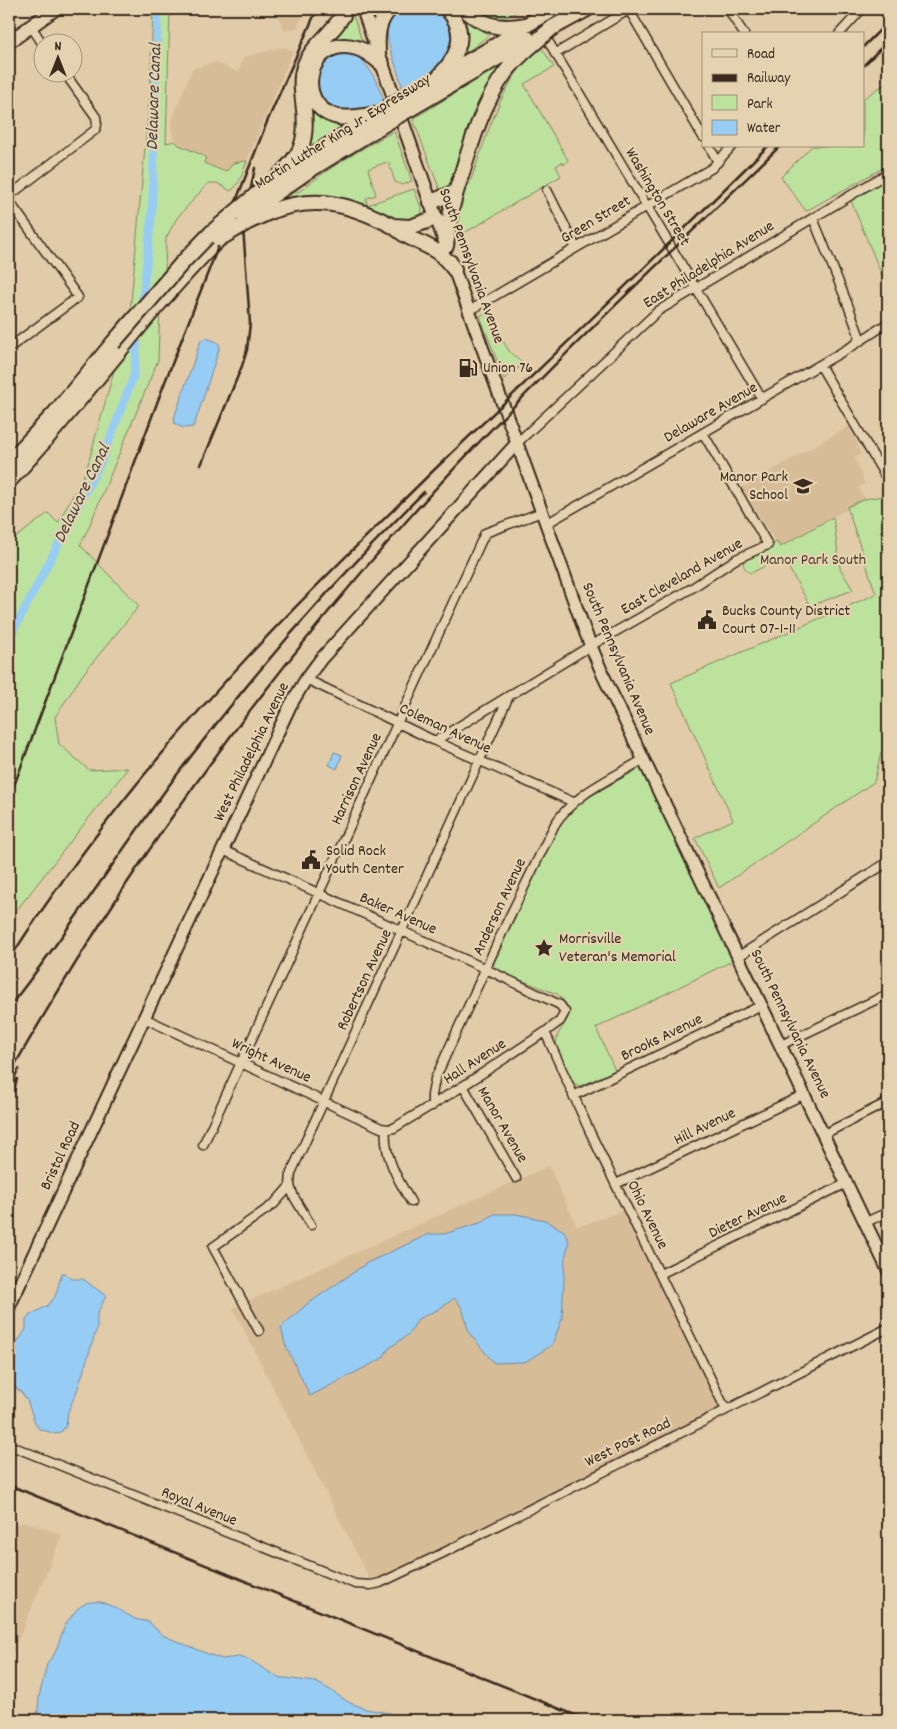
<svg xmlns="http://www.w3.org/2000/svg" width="897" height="1729" font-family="Dekko,sans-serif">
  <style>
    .built { fill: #d7bc98 }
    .green { fill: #bde29d; stroke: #7c865e }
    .water { fill: #97ccf5; stroke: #728b9f }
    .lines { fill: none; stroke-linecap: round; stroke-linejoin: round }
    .canal { stroke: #97ccf5; stroke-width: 8 }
    .minor-casing { stroke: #3b2a1e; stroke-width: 11 }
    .secondary-casing { stroke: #3b2a1e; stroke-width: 15 }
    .primary-casing { stroke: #3b2a1e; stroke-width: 16 }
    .motorway-casing { stroke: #3b2a1e; stroke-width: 18 }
    .minor { stroke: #e5d2b0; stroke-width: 8 }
    .secondary { stroke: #e5d2b0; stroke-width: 11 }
    .primary { stroke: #e5d2b0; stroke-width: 12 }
    .motorway { stroke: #e5d2b0; stroke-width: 14 }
    .rail { stroke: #3b2a1e; stroke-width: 2.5 }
    .motorway-bridge-casing { stroke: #3b2a1e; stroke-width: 18; stroke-linecap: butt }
    .motorway-bridge { stroke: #e5d2b0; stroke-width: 14 }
    .labels { text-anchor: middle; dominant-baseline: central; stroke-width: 4.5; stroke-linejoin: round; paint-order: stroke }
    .street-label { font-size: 16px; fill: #3b2a1e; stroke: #e5d2b0 }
    .poi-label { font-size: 16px; fill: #3b2a1e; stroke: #e5d2b0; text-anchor: start }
    .park-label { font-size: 16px; fill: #483c2b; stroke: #e5d2b0 }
    .water-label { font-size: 18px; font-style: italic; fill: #49423e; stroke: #e5d2b0 }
  </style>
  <rect width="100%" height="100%" fill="#e2cba8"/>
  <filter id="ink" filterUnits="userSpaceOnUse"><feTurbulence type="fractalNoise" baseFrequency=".02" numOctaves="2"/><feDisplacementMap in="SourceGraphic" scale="10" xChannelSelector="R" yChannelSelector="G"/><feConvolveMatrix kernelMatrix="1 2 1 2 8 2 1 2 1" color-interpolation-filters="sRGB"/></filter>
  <g filter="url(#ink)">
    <path class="built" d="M276,9H306L297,28L284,31Z
      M283,47L293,51L247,161L233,163L230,165L228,170L223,171L205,163L206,156L179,145L175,140L171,127L173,118L192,69L215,62L238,72L244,57Z
      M851,425L861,455L854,457L865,484L858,488L865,499L779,547L741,488Z
      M549,1166L577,1227L628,1209L729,1416L376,1592L233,1308Z
      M27,1522L62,1535L9,1662V1526Z"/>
    <path class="green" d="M153,9H170L166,143L175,141L179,145L206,157L204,163L223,171L228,170L233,163L247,161C243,172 240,184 231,191L217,183H208L177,218L166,238L165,272L161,276L158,360L88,529L80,545L139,606L83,674L55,717L59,744L89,770L128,768L9,920V543L48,513L58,523L86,471L130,313L150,92Z
      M471,9H519L520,10C498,22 492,22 471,9Z
      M349,13L353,15L362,41L360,45H328L326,42Z
      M462,13L493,32L462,56L458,16Z
      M541,47L554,67L524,84L568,160L564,165L562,162L556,166L561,176L456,238V211L466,184L469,185C487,138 500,79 541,47Z
      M517,55L453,186L441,193L413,119Z
      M888,83V165L806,211L781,177L812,146H863V99L877,89Z
      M309,105L344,125L303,154Z
      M394,131L412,181L402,185L395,182L389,163H384L368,169L376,195L366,198L367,205L414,189L422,210L421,218L400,223L353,203L332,197L330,198L285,200L296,191L299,192C327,168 362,149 394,131Z
      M888,175V290L849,196Z
      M486,313L509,351L523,364L504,379L480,316Z
      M888,495V749L881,753L874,782L719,888L695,838L733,820L671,683L876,594L847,507L865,499Z
      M833,517L840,568L853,590L810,606L785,561L774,565L771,563L751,573C746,571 743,567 743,561L746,559L777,542L780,547Z
      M642,767L734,960L596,1028L615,1070L589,1083L579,1086L574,1083C569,1072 559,1059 557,1047C552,1024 586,1020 557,994L498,971L494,967V963L555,830L565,816L578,803Z"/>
    <path class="water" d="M397,9H440L449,17L455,44L444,64L435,71L403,89L388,41L387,27L384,26L391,14Z
      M335,53H357L356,56C370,64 379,86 384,101L369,109L347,114L327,107L315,90L318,68Z
      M207,338L217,342L220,346L196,420L193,427L183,428L175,424L174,418L201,340Z
      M334,752L342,755L337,769L329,765Z
      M494,1214H516L545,1220L564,1231L569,1242L565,1258L562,1319L552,1345L525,1362L494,1363L469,1333L462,1308L455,1298L439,1309L418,1319L409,1334L388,1349L383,1358L310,1396L285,1344L281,1327L306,1305L367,1263L429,1234H444L480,1223Z
      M62,1273H65L72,1279H83L106,1296L97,1314V1328L78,1388L68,1412L66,1426L62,1431L56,1434L39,1429L35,1423L27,1400L21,1392L9,1382V1353L14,1348L26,1329V1320L30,1315L47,1306L55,1297Z
      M91,1602H101L114,1607L135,1619L149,1622L162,1635L208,1654L222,1659L239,1657L250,1660L277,1677L316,1682L332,1691L348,1702L366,1709L395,1714L412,1720H32L38,1711L39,1697L47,1664L55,1653L65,1625L77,1609L86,1603Z"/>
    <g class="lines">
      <path class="canal" d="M142,304L152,212L158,9
        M9,639L101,462L134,375L137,343"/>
      <g class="minor-casing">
        <path id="minor" d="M529,9L762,399
          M728,9L744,34
          M888,9V10
          M629,10L703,137
          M31,26L42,43
          M839,34L862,9
          M555,54L630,9
          M709,146L718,162
          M547,190L576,248
          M9,196L95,130L97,125L96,117L64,72
          M9,201L78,297L9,348
          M813,218L848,305L859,335L857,343
          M469,311L712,168L732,146
          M820,365L888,481
          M517,443L658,311L888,173
          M546,524L854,345L888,323
          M306,679L435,741L573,802
          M435,741L592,645L692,588L736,559L768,545L703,433
          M739,956L888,862
          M144,1018L381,1128L389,1129L394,1128L463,1086L545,1032L560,1021L565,1012L560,1005L486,969L223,850
          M545,1032L590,1132L726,1410
          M781,1045L888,994
          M463,1086L516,1178
          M573,1096L762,1005
          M432,1106V1095L435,1079L506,924L555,824C575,793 613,778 644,759
          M386,1129C383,1155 398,1180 411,1202
          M824,1134L888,1102
          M203,1145L485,533L542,512
          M616,1184L805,1094
          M290,1186L294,1197L311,1225
          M866,1222L888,1212
          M660,1274L847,1183
          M259,1331L213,1247L274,1204L290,1186L291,1173L509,696
          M9,1445L355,1584L371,1585L380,1583L441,1554L888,1328"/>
      </g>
      <g class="secondary-casing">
        <path id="secondary" d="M436,218L446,246
          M451,261L586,634L603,675L888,1270
          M9,1307L290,706L306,679L321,659L517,443"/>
      </g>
      <g class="primary-casing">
        <path id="primary" d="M363,9L436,218
          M9,42L55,9"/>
      </g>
      <g class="motorway-casing">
        <path id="motorway" d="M464,9C484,26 499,30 525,25
          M544,15L554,9
          M552,28L587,9
          M378,50C377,34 378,21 390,9
          M441,74C460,54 468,31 447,9
          M405,97L495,46L528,24
          M410,109L530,39
          M377,114C364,116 351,119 338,117C290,106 309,33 357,48C367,51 375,58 382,64
          M273,182C302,154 309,143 303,101C302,90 300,78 304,67C312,44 337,31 346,9
          M258,193L302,162L372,117
          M265,201L308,171L391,120
          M431,202L456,192C469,152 480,107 505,73C514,60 526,50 538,40
          M272,211C316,195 350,204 391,225C397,228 401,233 407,236C428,247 438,248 454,269
          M393,226L410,227L436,218
          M446,246L451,211L456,192
          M9,462L55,413L113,343
          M9,481C82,403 143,314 219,239"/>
      </g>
      <use href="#minor" class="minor"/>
      <use href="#secondary" class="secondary"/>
      <use href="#primary" class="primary"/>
      <use href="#motorway" class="motorway"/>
      <path class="rail" d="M863,47L888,22
        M863,66L888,41
        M201,465L242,366L247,350L250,323L243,227L255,168
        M9,799L163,387L267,122L317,9
        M9,960C80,848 165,745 256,648C313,587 374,529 434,470C546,363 658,256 768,146
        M9,1007C70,930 123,846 182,768C256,670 337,578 424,492
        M9,1075C122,876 257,688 410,517C526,387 655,268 780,146
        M9,1087L19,1069
        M9,1124L12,1097L17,1079
        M9,1485L587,1720"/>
      <g class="motorway-bridge-casing">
        <path id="motorway-bridge" d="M528,24L544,15
          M538,40L552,28
          M387,108L405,97
          M391,120L410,109
          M244,217L265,201
          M219,239L248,222L272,211
          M113,343L183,262L212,232L258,193"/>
      </g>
      <use href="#motorway-bridge" class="motorway-bridge"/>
    </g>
  </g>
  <defs>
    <g id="fuel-bare" transform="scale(1.5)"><path d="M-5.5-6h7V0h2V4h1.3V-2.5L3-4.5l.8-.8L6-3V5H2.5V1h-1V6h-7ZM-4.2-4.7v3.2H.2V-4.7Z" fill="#3b2a1e" stroke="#e5d2b0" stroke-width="2.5" paint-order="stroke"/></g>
    <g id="school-bare" transform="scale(1.5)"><path d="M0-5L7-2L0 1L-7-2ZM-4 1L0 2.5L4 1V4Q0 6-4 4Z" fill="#3b2a1e" stroke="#e5d2b0" stroke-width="2.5" paint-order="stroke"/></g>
    <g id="civic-bare" transform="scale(1.5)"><path d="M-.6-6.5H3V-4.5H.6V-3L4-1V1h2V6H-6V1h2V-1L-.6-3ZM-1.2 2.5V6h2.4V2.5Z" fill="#3b2a1e" stroke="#e5d2b0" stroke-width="2.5" paint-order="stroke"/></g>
    <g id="sight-bare" transform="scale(1.5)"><path d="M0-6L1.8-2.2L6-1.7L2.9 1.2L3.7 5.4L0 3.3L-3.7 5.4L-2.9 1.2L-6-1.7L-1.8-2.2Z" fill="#3b2a1e" stroke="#e5d2b0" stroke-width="2.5" paint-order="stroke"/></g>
  </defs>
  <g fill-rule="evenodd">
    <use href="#fuel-bare" x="468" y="368"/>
    <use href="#school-bare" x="803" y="486"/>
    <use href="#civic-bare" x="707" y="620"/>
    <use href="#civic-bare" x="311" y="860"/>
    <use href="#sight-bare" x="544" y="948"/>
  </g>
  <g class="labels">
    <g class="street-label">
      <text transform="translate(343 132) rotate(-32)">Martin Luther King Jr. Expressway</text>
      <text transform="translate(657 197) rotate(59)">Washington Street</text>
      <text transform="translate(596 220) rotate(-31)">Green Street</text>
      <text transform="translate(709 265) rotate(-32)">East Philadelphia Avenue</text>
      <text transform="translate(471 266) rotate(70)">South Pennsylvania Avenue</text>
      <text transform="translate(711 413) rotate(-30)">Delaware Avenue</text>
      <text transform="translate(682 577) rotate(-30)">East Cleveland Avenue</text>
      <text transform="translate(618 659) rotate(67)">South Pennsylvania Avenue</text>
      <text transform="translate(445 729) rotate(25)">Coleman Avenue</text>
      <text transform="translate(252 752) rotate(-64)">West Philadelphia Avenue</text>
      <text transform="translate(357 779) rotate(-65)">Harrison Avenue</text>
      <text transform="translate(500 907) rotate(-65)">Anderson Avenue</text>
      <text transform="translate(398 914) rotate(24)">Baker Avenue</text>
      <text transform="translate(365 980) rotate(-65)">Robertson Avenue</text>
      <text transform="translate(790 1024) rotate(64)">South Pennsylvania Avenue</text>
      <text transform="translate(662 1038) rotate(-26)">Brooks Avenue</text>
      <text transform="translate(271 1061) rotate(25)">Wright Avenue</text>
      <text transform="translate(475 1062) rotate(-33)">Hall Avenue</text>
      <text transform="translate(502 1125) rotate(60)">Manor Avenue</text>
      <text transform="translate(705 1127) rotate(-26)">Hill Avenue</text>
      <text transform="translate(61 1156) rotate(-65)">Bristol Road</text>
      <text transform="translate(647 1215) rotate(64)">Ohio Avenue</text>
      <text transform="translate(748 1216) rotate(-26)">Dieter Avenue</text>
      <text transform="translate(628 1443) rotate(-26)">West Post Road</text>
      <text transform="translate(199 1507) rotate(22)">Royal Avenue</text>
    </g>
    <g class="poi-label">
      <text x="483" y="368">Union 76</text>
      <text x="788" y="477" text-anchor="end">Manor Park<tspan x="788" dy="18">School</tspan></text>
      <text x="722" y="611">Bucks County District<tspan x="722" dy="18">Court 07-1-11</tspan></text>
      <text x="326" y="851">Solid Rock<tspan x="326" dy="18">Youth Center</tspan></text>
      <text x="559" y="939">Morrisville<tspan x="559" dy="18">Veteran's Memorial</tspan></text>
    </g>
    <g class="park-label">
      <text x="813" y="560">Manor Park South</text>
    </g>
    <g class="water-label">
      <text transform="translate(155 97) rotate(-88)">Delaware Canal</text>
      <text transform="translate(83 494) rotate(-64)">Delaware Canal</text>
    </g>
  </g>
  <rect width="897" height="1729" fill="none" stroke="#e5d2b0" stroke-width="30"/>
  <rect x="15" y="15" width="867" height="1699" fill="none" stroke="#3b2a1e" stroke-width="2" filter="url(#ink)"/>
  <rect x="702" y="32" width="162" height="115" fill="#e5d2b0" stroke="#a18f76"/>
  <rect x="712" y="49" width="25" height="8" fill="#e5d2b0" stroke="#a18f76"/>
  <text x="747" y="58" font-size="15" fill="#3b2a1e">Road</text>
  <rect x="712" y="74" width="25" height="8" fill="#3b2a1e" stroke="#a18f76"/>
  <text x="747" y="82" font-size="15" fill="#3b2a1e">Railway</text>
  <rect x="712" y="95" width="25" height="15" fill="#bde29d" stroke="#a18f76"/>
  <text x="747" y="108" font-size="15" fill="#3b2a1e">Park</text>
  <rect x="712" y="120" width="25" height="15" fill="#97ccf5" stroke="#a18f76"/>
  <text x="747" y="132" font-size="15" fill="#3b2a1e">Water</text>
  <g transform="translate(58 58)"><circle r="24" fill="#e5d2b0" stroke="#a18f76"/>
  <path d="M0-4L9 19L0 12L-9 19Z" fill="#3b2a1e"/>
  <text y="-8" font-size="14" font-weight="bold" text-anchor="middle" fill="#3b2a1e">N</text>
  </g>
</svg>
